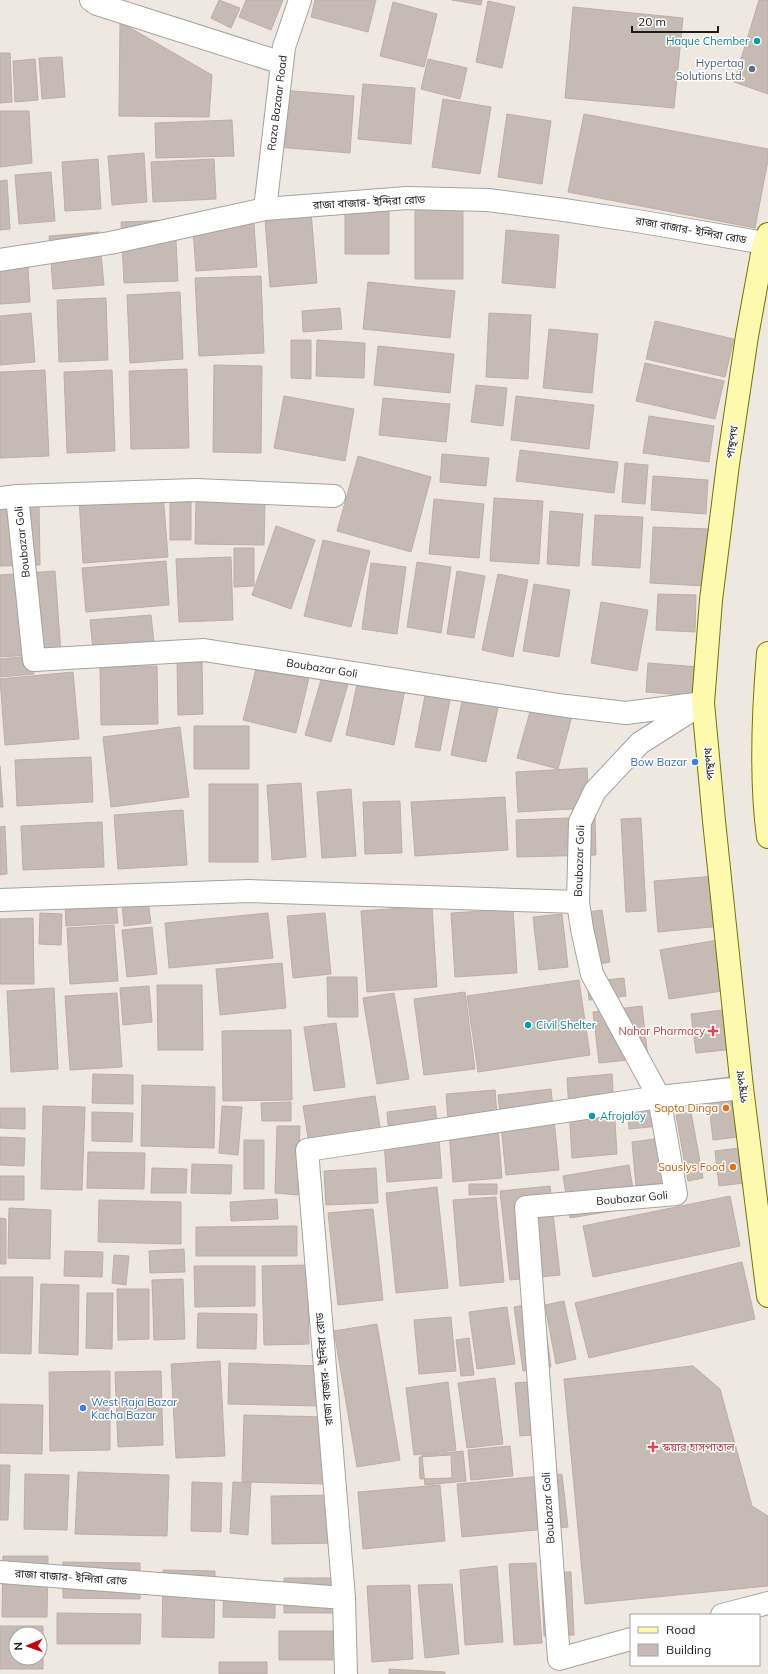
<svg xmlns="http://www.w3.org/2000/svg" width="768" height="1674" font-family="Mulish,'Noto Sans Bengali',sans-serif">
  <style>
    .building { fill: #c6bab4; stroke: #c0ada2; fill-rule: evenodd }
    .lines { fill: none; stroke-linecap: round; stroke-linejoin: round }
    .street-casing { stroke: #a3a3a3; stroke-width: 24 }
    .secondary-casing { stroke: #727600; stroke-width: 24 }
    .street { stroke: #fff; stroke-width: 22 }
    .secondary { stroke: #fdfab0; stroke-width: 22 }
    .culture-dot { fill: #0f9aa8; stroke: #fff; stroke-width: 1.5 }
    .service-dot { fill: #5c6f8a; stroke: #fff; stroke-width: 1.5 }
    .shop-dot { fill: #3f7fe0; stroke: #fff; stroke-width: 1.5 }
    .health-dot { fill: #e0444e; stroke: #fff; stroke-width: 1.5 }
    .food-dot { fill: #e8710a; stroke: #fff; stroke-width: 1.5 }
    .labels { text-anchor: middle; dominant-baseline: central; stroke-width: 3; stroke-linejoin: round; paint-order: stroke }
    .culture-label { font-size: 11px; fill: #0d838f; stroke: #fff; text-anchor: start }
    .service-label { font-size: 11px; fill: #4e5e75; stroke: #fff; text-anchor: end }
    .street-label { font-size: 11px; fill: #1c1c1c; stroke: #fff }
    .shop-label { font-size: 11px; fill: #366cbe; stroke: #fff; text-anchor: end }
    .health-label { font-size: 11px; fill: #be3a42; stroke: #fff; text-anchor: end }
    .food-label { font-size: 11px; fill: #c56008; stroke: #fff; text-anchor: end }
  </style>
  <rect width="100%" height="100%" fill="#eee8e1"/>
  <path class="building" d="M219,0L240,8L231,28L211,18Z
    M246,0H283L271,30L239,17Z
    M315,0H376L368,32L311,17Z
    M452,0H482L481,5Z
    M759,0H768V94L734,82Z
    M488,1L515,7L502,68L476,62Z
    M393,2L437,14L424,67L380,56Z
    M573,7L683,18L674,108L565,98Z
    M120,22L212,75L209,117L119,116Z
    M0,53H10L12,102L0,103Z
    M62,57L65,97L42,99L39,58Z
    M35,59L38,100L15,102L13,61Z
    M428,59L467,68L460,99L421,89Z
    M363,84L415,88L411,144L358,139Z
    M282,90L354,96L350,153L277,147Z
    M443,99L491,107L480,174L432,167Z
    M0,111H29L32,163L0,167Z
    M507,114L551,121L542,184L498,177Z
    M584,114L768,149V160L755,228L568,192Z
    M232,120L234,156L156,158L155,123Z
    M144,153L147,202L112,205L108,156Z
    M98,159L101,209L65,211L62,162Z
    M214,159L216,199L153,202L151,162Z
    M51,172L55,221L19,224L15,175Z
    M7,180L10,229L0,230V181Z
    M310,200L317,283L270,287L264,204Z
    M415,203H463V279H415Z
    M345,204H389V254H345Z
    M253,210L257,267L196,271L192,215Z
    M175,220L178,281L124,283L121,222Z
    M506,230L559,235L555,288L502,283Z
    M99,232L104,285L53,289L49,236Z
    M27,248L30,302L0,304V250Z
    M261,276L264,353L199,356L195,278Z
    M368,282L455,291L450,338L363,329Z
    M180,292L183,359L130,363L127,295Z
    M106,298L108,360L59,362L57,300Z
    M340,308L342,329L303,332L302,311Z
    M31,313L35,362L0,365V316Z
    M489,313L531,315L528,379L486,377Z
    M655,321L734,339L725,377L646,359Z
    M549,329L598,334L592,393L543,388Z
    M291,340H311V379L291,378Z
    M317,340L365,343L364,378L316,376Z
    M378,346L454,354L450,393L374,385Z
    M645,363L724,381L715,419L636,401Z
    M214,365L262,366L261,453L213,452Z
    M187,369L189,448L131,449L129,371Z
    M45,370L49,456L0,458V372Z
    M112,370L115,451L67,453L64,372Z
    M476,385L507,388L503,426L471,422Z
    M284,396L354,409L345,461L274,448Z
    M516,396L594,405L589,449L511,440Z
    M383,398L450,404L446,442L379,435Z
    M649,416L714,426L709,462L643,453Z
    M520,450L618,462L614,493L516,481Z
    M442,454L489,458L486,486L440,482Z
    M358,456L431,477L411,552L337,531Z
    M625,463L648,465L645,504L622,502Z
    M653,476L708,480L706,514L651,510Z
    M163,493L168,557L83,563L79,498Z
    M494,498L543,501L539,564L490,561Z
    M434,499L484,504L479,558L429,554Z
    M196,500L265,501L264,545L195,544Z
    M170,502H191V540H170Z
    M0,504H39L40,565L0,566Z
    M550,511L583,514L579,566L547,564Z
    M595,515L643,517L640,568L592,565Z
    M276,526L315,540L291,609L252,595Z
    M653,527L708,529L706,586L650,583Z
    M323,540L370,551L351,627L304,616Z
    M234,548H254V586L234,587Z
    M231,557L233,620L179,622L176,559Z
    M166,561L169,605L86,612L82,568Z
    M417,562L451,567L441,633L407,627Z
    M371,563L406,567L397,634L362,629Z
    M55,571L61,653L0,657V575Z
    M457,571L485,576L474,638L447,634Z
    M498,574L528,580L513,657L482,650Z
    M534,584L570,590L559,657L523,651Z
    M658,594L696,595L695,632L656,630Z
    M601,602L648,610L637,671L591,663Z
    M151,615L154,643L93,649L90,620Z
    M260,653L312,665L296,733L243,720Z
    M32,656L34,674L0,677V659Z
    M202,660L203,714L178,715L177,661Z
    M648,663L699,667L697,696L646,692Z
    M157,666L158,724L101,725L100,667Z
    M73,672L79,739L5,745L0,679Z
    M323,673L349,681L331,742L305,735Z
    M358,680L405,689L394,745L346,735Z
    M428,680L453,685L440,751L415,747Z
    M464,691L500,699L486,762L451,755Z
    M533,701L573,712L558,769L517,758Z
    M194,726H249V769H194Z
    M180,727L189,797L111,807L103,737Z
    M91,757L93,802L17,806L15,760Z
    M0,766L3,807H0Z
    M587,768L589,808L518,812L516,772Z
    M301,783L306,857L272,860L267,785Z
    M209,784H258V862H209Z
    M351,789L356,856L322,858L317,792Z
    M505,797L508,850L415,856L411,802Z
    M400,801L402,853L365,854L363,802Z
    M183,810L187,865L118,869L114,815Z
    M595,817L596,855L517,857L516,820Z
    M641,818L646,911L626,912L621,819Z
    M102,822L104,867L23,870L21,826Z
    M5,826L7,874L0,875V827Z
    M716,876L722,926L658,932L654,881Z
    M116,900L118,923L66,926L65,903Z
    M148,901L151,923L124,926L122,904Z
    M432,906L437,987L367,992L361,911Z
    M513,909L517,973L455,977L451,913Z
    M602,910L610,962L581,967L574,914Z
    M40,913L62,914L61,945L39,944Z
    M268,913L273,958L169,968L165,923Z
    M325,913L331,974L293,978L287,916Z
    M562,914L568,967L539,970L533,917Z
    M33,918L34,984H0V919Z
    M114,925L118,981L70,984L67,928Z
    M152,927L157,974L127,977L122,930Z
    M724,939L729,990L669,999L660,950Z
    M282,963L286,1008L220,1015L216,969Z
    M327,977H357L358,1017H328Z
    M624,978L626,996L589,1000L587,982Z
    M579,980L590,1055L478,1072L467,996Z
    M157,985H202L203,1050H158Z
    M149,986L152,1022L123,1025L120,988Z
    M54,988L58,1069L11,1072L7,991Z
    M465,992L475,1069L424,1075L414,999Z
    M117,993L122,1067L70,1070L65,996Z
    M394,993L409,1079L377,1084L363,998Z
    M642,1006L648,1058L599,1063L593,1012Z
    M730,1009L735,1049L696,1053L691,1014Z
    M336,1023L345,1087L314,1091L304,1027Z
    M291,1030L292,1100L223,1101L222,1031Z
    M93,1074L133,1075V1104L92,1103Z
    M612,1074L617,1154L572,1158L567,1078Z
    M738,1076L746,1136L713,1140L706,1080Z
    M142,1085L215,1087L214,1148L141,1146Z
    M667,1088L670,1125L629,1129L626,1092Z
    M551,1089L559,1170L506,1175L498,1095Z
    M495,1090L502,1178L453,1182L446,1094Z
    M375,1096L381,1133L309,1144L303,1106Z
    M291,1102V1121H262L261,1103Z
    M43,1106L85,1107L82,1190L41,1189Z
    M222,1106L242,1107L238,1155L219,1153Z
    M435,1106L438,1129L389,1135L387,1112Z
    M0,1108H25V1129L0,1128Z
    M92,1112L133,1113L132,1142L92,1141Z
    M691,1112L703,1178L688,1181L676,1115Z
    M277,1126H300L298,1195L275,1193Z
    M0,1137L25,1138L24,1166L0,1165Z
    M669,1137L673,1182L636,1186L632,1142Z
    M439,1139L442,1178L387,1182L384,1143Z
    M244,1140H264V1189H244Z
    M747,1147L752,1182L719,1186L715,1151Z
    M88,1152L145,1153L144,1189L87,1188Z
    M192,1164L232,1165L231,1194L191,1193Z
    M629,1165L636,1207L570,1218L563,1176Z
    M152,1168L187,1169L186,1193H151Z
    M376,1168L378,1203L326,1205L324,1171Z
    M0,1176H24V1200H0Z
    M469,1184H497V1194L469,1195Z
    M550,1186L560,1275L510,1280L500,1191Z
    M437,1187L448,1288L396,1293L386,1193Z
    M730,1196L740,1246L593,1277L583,1226Z
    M496,1197L504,1282L460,1286L453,1200Z
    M277,1199L278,1219L231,1221L230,1202Z
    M99,1200L181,1202V1244L98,1242Z
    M9,1208L51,1210L50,1259L8,1258Z
    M373,1209L383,1300L338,1305L328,1213Z
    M0,1218L6,1219V1264H0Z
    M297,1226V1256H196V1227Z
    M184,1249L185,1272L150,1273L149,1251Z
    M65,1251L103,1252L102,1277L64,1276Z
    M114,1255L129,1256L126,1285L112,1283Z
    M742,1262L755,1319L589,1358L575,1303Z
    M307,1265L309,1344L264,1345L262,1266Z
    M194,1266H255V1306L195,1307Z
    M0,1277H33L31,1354L0,1353Z
    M183,1279L185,1339L154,1340L152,1280Z
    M41,1284L79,1285L78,1355L39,1353Z
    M117,1289H149V1339L118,1340Z
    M87,1293H113L112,1349L86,1348Z
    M564,1301L576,1359L556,1364L545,1305Z
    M542,1302L551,1367L523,1371L514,1307Z
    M507,1307L515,1364L477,1369L469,1312Z
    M198,1313L257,1314L256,1349L197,1348Z
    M451,1317L456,1371L419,1374L414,1320Z
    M377,1324L400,1460L357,1467L334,1331Z
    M469,1338L474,1375L461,1376L456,1340Z
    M220,1361L225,1456L176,1458L171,1364Z
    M229,1363L320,1366L319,1406L228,1404Z
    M693,1366L720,1389L752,1506L768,1516V1586L585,1604L564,1379Z
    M110,1371V1450L50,1451L49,1372Z
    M161,1371L163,1445L118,1447L115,1372Z
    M495,1378L503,1444L467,1448L458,1383Z
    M549,1380L554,1433L520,1436L515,1383Z
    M448,1382L456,1450L414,1455L406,1388Z
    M0,1404L43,1405L42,1454L0,1453Z
    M244,1415L328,1417L326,1484L242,1482Z
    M510,1446L513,1476L471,1480L468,1450Z
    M463,1451L466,1481L425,1485L422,1455Z
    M451,1455L452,1478L420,1479L419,1457Z
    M0,1465H10L8,1520H0Z
    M78,1472L169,1475L167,1536L75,1534Z
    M25,1474L69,1475L67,1530L24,1529Z
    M562,1474L568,1527L462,1537L457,1484Z
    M192,1482L222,1483L221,1532L191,1531Z
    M233,1482L251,1483L248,1535L230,1533Z
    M440,1485L445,1541L363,1549L358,1492Z
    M336,1495V1543L272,1544L271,1496Z
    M3,1556H48L47,1617H2Z
    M63,1562L140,1563V1599L63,1598Z
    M536,1563L542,1643L514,1645L509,1564Z
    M497,1566L503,1642L465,1645L460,1570Z
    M163,1570L215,1571L214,1638L162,1637Z
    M571,1572L574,1635L544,1636L541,1573Z
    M284,1578H341V1613H284Z
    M224,1580L275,1581V1618L223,1617Z
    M452,1584L459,1654L425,1658L418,1585Z
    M410,1585L413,1659L372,1662L367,1586Z
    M57,1613L141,1614L140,1644H57Z
    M0,1626H43V1669H0ZM16,1634H40V1658H16Z
    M279,1631H333V1660H279Z
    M219,1662H267V1674H219Z
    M389,1669L445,1672V1674H389Z"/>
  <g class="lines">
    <g class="street-casing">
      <path id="street" d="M91,0L97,4L282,63
        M265,209L284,47L300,0
        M0,260L110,243L265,209L407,198L488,200L564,210L643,222L764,243
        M17,496L34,660L204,650L566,706L626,713L703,703L640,743L595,791L580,822L578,902L582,929L592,974L659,1097L676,1194L526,1207L559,1659L631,1639
        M0,498L17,496L195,490L334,496
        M0,900L249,891L578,902
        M0,1572L344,1598L307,1150L659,1097L742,1088
        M344,1598L346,1674
        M722,1615L768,1603"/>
    </g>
    <g class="secondary-casing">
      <path id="secondary" d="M768,234L764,243L747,336L728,464L711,600L703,703L714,821L742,1088L768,1296
        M768,653C763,713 760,778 768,837"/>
    </g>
    <use href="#street" class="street"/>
    <use href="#secondary" class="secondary"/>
  </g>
  <g class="culture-dot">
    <circle cx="757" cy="41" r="4"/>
    <circle cx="528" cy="1025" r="4"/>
    <circle cx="592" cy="1116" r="4"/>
  </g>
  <circle class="service-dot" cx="752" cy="69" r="4"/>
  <g class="shop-dot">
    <circle cx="695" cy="762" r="4"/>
    <circle cx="83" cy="1408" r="4"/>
  </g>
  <g class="health-dot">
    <path d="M711 1025h4v4h4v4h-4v4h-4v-4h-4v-4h4z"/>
    <path d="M651 1441h4v4h4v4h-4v4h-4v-4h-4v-4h4z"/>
  </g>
  <g class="food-dot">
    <circle cx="726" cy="1108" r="4"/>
    <circle cx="733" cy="1167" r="4"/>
  </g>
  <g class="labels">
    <g class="culture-label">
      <text x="749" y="41" text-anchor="end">Haque Chember</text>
      <text x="536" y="1025">Civil Shelter</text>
      <text x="600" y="1116">Afrojaloy</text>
    </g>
    <g class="service-label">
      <text x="744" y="63">Hypertag<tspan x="744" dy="13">Solutions Ltd.</tspan></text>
    </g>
    <g class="street-label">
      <text transform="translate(277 103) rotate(-83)">Raza Bazaar Road</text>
      <text transform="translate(369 202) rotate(-3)">রাজা বাজার- ইন্দিরা রোড</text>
      <text transform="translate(691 230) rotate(10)">রাজা বাজার- ইন্দিরা রোড</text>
      <text transform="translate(732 442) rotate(-82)">পান্থপথ</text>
      <text transform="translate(22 542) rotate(-96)">Boubazar Goli</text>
      <text transform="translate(322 668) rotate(9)">Boubazar Goli</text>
      <text transform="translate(709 764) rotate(-95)">পান্থপথ</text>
      <text transform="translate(579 861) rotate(-88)">Boubazar Goli</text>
      <text transform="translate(742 1087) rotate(-97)">পান্থপথ</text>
      <text transform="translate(632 1198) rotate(-5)">Boubazar Goli</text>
      <text transform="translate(324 1369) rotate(-95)">রাজা বাজার- ইন্দিরা রোড</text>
      <text transform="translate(548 1508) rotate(-94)">Boubazar Goli</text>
      <text transform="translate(71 1577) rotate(4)">রাজা বাজার- ইন্দিরা রোড</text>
    </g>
    <g class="shop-label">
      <text x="687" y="762">Bow Bazar</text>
      <text x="91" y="1402" text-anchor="start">West Raja Bazar<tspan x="91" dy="13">Kacha Bazar</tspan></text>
    </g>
    <g class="health-label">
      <text x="705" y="1031">Nahar Pharmacy</text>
      <text x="662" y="1447" text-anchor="start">স্কয়ার হাসপাতাল</text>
    </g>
    <g class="food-label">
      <text x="718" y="1108">Sapta Dinga</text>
      <text x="725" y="1167">Sauslys Food</text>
    </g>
  </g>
  <rect x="630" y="1614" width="130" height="52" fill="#ffffff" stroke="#a4a4a4"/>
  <rect x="638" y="1627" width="20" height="6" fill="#fdfab0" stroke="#a4a4a4"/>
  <text x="666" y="1634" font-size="12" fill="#1c1c1c">Road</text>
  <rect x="638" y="1644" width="20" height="12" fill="#c6bab4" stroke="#a4a4a4"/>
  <text x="666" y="1654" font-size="12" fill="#1c1c1c">Building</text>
  <g transform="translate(28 1646) rotate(268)"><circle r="19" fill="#ffffff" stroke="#a4a4a4"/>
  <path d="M0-3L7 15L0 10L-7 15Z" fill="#c80010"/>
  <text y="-6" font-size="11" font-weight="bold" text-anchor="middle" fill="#1c1c1c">N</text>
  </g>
  <path d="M632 26v6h86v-6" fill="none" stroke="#1c1c1c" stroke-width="2"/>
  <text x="638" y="26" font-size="12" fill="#1c1c1c" stroke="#ffffff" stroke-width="3" paint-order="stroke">20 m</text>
</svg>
